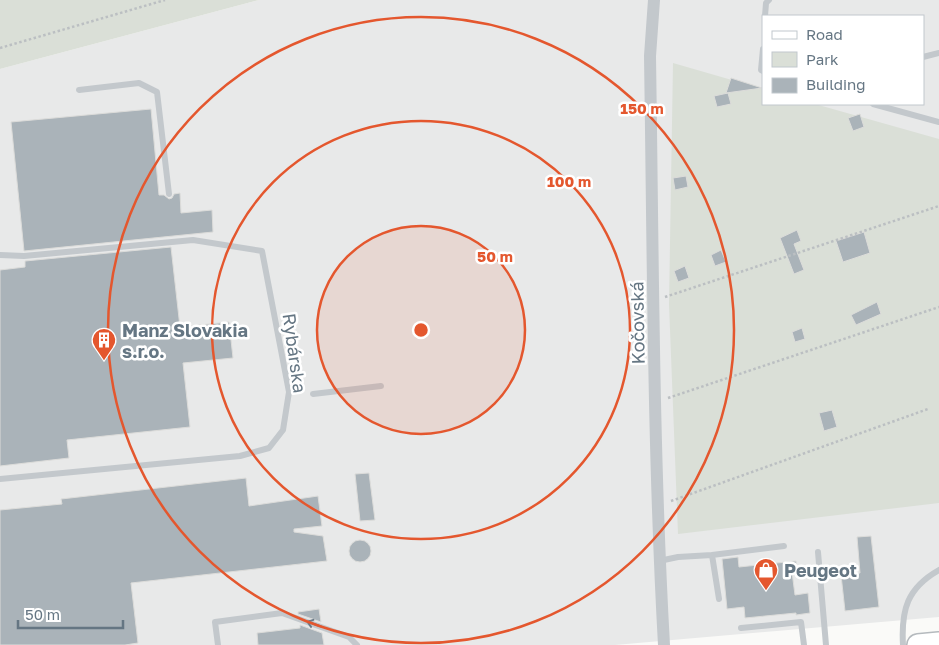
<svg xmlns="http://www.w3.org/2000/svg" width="939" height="645" font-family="'Golos Text',sans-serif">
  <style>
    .built { fill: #e8e9e9; fill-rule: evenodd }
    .green { fill: #dadfd7 }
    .building { fill: #aab3b9; stroke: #dcdcda }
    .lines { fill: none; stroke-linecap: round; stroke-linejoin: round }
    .primary-casing { stroke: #b5babe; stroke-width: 24 }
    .path { stroke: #bbbfc2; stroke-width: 2.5; stroke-dasharray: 2.5 2.5; stroke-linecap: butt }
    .service { stroke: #c3c8cc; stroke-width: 6 }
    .minor { stroke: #c3c8cc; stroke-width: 12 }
    .primary { stroke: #fff; stroke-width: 21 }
    .oneway { stroke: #6a7a87 }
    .ring { fill: none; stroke: #e4572e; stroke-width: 2.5 }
    .labels { text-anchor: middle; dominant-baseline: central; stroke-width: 5; stroke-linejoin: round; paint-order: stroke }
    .street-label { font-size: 18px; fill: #657683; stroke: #fff }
    .poi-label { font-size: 18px; font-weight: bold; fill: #657683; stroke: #fff; text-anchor: start }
    .centre { fill: #e4572e; stroke: #fff; stroke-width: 2.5 }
    .ring-label { font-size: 15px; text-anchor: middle; font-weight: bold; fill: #e4572e; stroke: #fff; stroke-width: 5; stroke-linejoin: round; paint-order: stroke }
  </style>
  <rect width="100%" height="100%" fill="#fafaf8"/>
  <path class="built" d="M259,0H939V617L615,645H0V69ZM763,16H923V104H763Z"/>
  <path class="green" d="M0,0H259L0,69Z
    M673,63L763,89V104H815L939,139V503L678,534L669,304Z"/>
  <path class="building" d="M731,78L762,88L726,93Z
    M728,93L731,104L717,107L714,96Z
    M151,109L159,195H164L169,199L172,198L174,194L180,193L181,213L212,210L213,232L24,251L11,122Z
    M860,114L864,127L853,131L848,118Z
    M686,176L688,187L675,190L673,178Z
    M797,230L801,241L794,244L804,270L794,274L780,238Z
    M864,232L870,253L843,262L836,241Z
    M171,247L180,327L229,322L233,358L183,363L190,427L67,440L69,458L0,466V270L25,267V261Z
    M721,250L726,262L715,266L711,255Z
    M685,266L689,278L678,282L674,271Z
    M877,302L881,314L856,325L851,315Z
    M802,328L805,339L795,342L792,332Z
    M832,410L837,427L824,431L819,413Z
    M369,473L375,520L360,521L355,474Z
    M246,478L249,506L318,496L322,526L294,529V532L323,536L327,561L131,583L138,643L125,645H0V510L62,504L61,499Z
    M871,536L879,607L845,611L841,575L860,573L857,537Z
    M349 551a11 11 0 1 1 22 0a11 11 0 1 1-22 0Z
    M738,557L739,567L796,561L797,571L792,572L795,595L808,593L810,613L796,615V613L745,618L744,607L727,609L722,559Z
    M319,609L321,622L298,614V612Z
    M300,625L322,633L324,645H258L257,633L300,628Z"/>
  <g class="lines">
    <g class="primary-casing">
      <path id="primary" d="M918,645L939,643"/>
    </g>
    <path class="path" d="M0,48L165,0
      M665,297L939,206
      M668,398L939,307
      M671,501L928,409"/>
    <path class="service" d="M765,16L766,3L769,0
      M763,49L761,70L763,71
      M923,57L939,53
      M79,90L139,83L157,92L169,194
      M873,104L939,122
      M0,255L24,256L193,240L262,251L289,392L283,430L269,448L240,456L0,479
      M313,394L381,386
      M818,552L826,645
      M712,555L784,546
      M659,561L678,557L712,555L719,599
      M741,628L801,622L804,645
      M218,645L215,622L282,613L349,637L357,645
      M903,645C901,610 907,588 939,570"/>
    <path class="minor" d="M654,0L650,56C653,253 653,449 664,645"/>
    <use href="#primary" class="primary"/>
  </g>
  <defs><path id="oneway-shaft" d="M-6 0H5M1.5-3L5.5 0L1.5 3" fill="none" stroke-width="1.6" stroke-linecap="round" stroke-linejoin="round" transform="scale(1.25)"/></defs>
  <use class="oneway" href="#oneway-shaft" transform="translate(314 624) rotate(-161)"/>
  <circle cx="421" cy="330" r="104" fill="#e4572e" fill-opacity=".12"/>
  <g class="ring">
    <circle cx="421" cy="330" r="104"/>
    <circle cx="421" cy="330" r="209"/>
    <circle cx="421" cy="330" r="313"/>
  </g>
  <defs>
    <g id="building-pin" transform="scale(1.25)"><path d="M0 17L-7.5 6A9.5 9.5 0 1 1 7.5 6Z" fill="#e4572e" stroke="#fff"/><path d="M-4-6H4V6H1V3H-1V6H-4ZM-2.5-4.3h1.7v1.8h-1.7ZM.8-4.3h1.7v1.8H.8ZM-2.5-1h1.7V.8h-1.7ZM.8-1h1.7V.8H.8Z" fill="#fff"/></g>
    <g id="shop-pin" transform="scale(1.25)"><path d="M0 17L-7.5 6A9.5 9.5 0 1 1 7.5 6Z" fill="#e4572e" stroke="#fff"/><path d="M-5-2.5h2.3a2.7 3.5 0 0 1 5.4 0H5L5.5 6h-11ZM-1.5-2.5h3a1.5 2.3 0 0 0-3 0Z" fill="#fff"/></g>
  </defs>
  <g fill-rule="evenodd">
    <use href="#building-pin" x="104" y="340"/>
    <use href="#shop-pin" x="766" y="570"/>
  </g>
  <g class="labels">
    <g class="street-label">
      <text transform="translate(637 323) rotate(-91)">Kočovská</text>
      <text transform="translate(295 353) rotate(82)">Rybárska</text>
    </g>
    <g class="poi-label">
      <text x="122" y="330">Manz Slovakia<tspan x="122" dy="21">s.r.o.</tspan></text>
      <text x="784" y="570">Peugeot</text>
    </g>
  </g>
  <circle cx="421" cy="330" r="8" class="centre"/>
  <g class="ring-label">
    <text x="642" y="114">150 m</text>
    <text x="569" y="187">100 m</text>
    <text x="495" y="262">50 m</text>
  </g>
  <rect x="762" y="15" width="162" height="90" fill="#ffffff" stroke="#c1c8cd"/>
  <rect x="772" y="31" width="25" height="8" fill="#ffffff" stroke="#c1c8cd"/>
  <text x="806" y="40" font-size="15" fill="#657683">Road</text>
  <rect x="772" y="52" width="25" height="15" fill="#dadfd7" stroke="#c1c8cd"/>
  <text x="806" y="65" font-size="15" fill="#657683">Park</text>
  <rect x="772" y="78" width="25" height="15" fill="#aab3b9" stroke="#c1c8cd"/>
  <text x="806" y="90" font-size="15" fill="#657683">Building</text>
  <path d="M18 620v8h105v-8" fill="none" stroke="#657683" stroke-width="2.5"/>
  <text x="25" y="620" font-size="15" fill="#657683" stroke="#ffffff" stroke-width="4" paint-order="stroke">50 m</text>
</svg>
